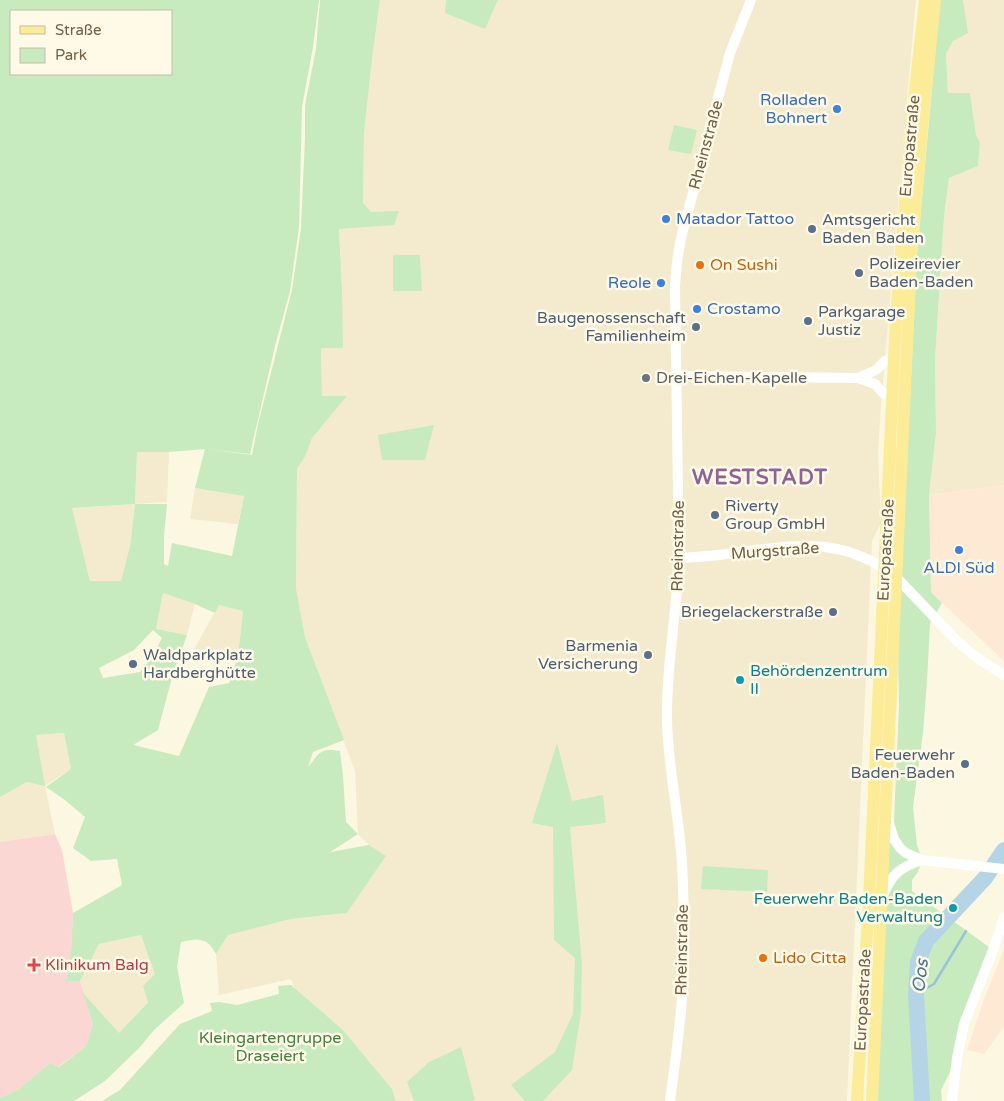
<svg xmlns="http://www.w3.org/2000/svg" width="1004" height="1101" font-family="'Varela Round',sans-serif">
  <style>
    .residential { fill: #f4ebcf }
    .commercial { fill: #fde9d4 }
    .medical { fill: #fad7d3 }
    .green { fill: #c8eabf; fill-rule: evenodd }
    .lines { fill: none; stroke-linecap: round; stroke-linejoin: round }
    .stream { stroke: #9bc2d7; stroke-width: 2.5 }
    .river { stroke: #b5d5e6; stroke-width: 16 }
    .minor { stroke: #fff; stroke-width: 10 }
    .major { stroke: #fcec97; stroke-width: 12 }
    .shop-dot { fill: #3f7fe0; stroke: #fffae7; stroke-width: 2 }
    .service-dot { fill: #5c6f8a; stroke: #fffae7; stroke-width: 2 }
    .food-dot { fill: #e8710a; stroke: #fffae7; stroke-width: 2 }
    .worship-dot { fill: #6b7280; stroke: #fffae7; stroke-width: 2 }
    .culture-dot { fill: #0f9aa8; stroke: #fffae7; stroke-width: 2 }
    .health-dot { fill: #e0444e; stroke: #fffae7; stroke-width: 2 }
    .labels { text-anchor: middle; dominant-baseline: central; stroke-width: 5; stroke-linejoin: round; paint-order: stroke }
    .shop-label { font-size: 16px; fill: #366cbe; stroke: #fffae7; text-anchor: end }
    .street-label { font-size: 16px; fill: #736047; stroke: #fffae7 }
    .service-label { font-size: 16px; fill: #4e5e75; stroke: #fffae7; text-anchor: start }
    .food-label { font-size: 16px; fill: #c56008; stroke: #fffae7; text-anchor: start }
    .worship-label { font-size: 16px; fill: #5b616d; stroke: #fffae7; text-anchor: start }
    .culture-label { font-size: 16px; fill: #0d838f; stroke: #fffae7; text-anchor: start }
    .health-label { font-size: 16px; fill: #be3a42; stroke: #fffae7; text-anchor: start }
    .park-label { font-size: 16px; fill: #477f42; stroke: #fffae7 }
    .water-label { font-size: 18px; font-style: italic; fill: #477895; stroke: #fffae7 }
    .district-label { font-size: 21px; font-weight: bold; letter-spacing: 1px; fill: #906397; stroke: #fffae7 }
  </style>
  <rect width="100%" height="100%" fill="#fcf7e0"/>
  <path class="residential" d="M380,0H916L909,77L881,405L878,452L881,523L872,541L847,1101H396L392,1089L343,1030L295,989L291,979L219,995L216,954L228,935L291,919L347,913L386,856L369,845L358,834L355,771L305,637L296,588L297,469L306,455L312,438L346,397L322,396L321,347L342,287L338,206L363,203L364,134L372,59Z
    M963,0H1004V485L929,495L936,433L935,360L944,217L949,178L978,166L980,142L976,135L970,94L948,93L946,54L953,41L967,33Z
    M137,452H169L167,502L135,504L130,546L121,581H90L72,508L135,504Z
    M195,488L244,495L238,524L190,519Z
    M163,593L195,604L187,635L156,629Z
    M219,605L243,611L238,656L193,651Z
    M64,733L71,769L45,786L55,834L0,842V797L27,782L36,735Z
    M141,935L156,974L148,1001L119,1034L83,993L80,981L99,944Z"/>
  <path class="commercial" d="M1004,485V661L931,592L929,495Z
    M1004,949V1026L984,1054L967,1050L983,1002Z"/>
  <path class="medical" d="M55,834L62,850L73,913L71,950L66,980L80,981L93,1024L86,1046L58,1067L50,1063L19,1089L0,1098V842Z"/>
  <path class="green" d="M0,0H319L313,47L302,107L299,227L290,291L275,346L250,454L206,449L252,455L258,424L292,290L301,229L305,138V105L316,49L320,0H380L372,59L364,134L363,203L371,212L399,211L394,225L339,229L342,288L343,348H321L322,396H347L312,438L306,455L297,469L296,588L305,637L344,740L313,752L308,767C319,754 319,747 340,751L343,776L346,822L358,834L330,852L369,845L386,856L347,913L291,919L228,935L216,954C207,937 198,938 181,942L177,967L184,1003L154,1030L140,1047L105,1081L74,1101H0V1098L19,1089L50,1063L59,1067L86,1046L93,1024L83,993L119,1033L148,1002L143,986L155,974L141,935L99,944L80,981H66L71,950L73,913L122,885L117,859L91,861L73,848L85,817L65,800L46,787L71,769L64,733L36,735L45,786L27,782L0,797ZM11,11H171V74H11ZM205,449L195,488L244,496L232,556L172,543L168,566L164,564V536L167,504H135L137,452H169ZM135,504L130,546L121,581H90L72,508ZM163,593L195,604L215,613L219,605L243,611L238,656L229,683L209,687L179,756L133,745L158,730L173,674L187,635L156,629ZM153,630L162,638L152,657L140,672L103,678L99,668L134,650Z
    M446,0H498L485,29L445,13Z
    M940,0H963L968,33L953,41L946,54L948,93H970L976,135L980,142L978,166L949,178L944,217L935,360L936,433L929,495L931,592L942,603L930,623L927,682L923,733L913,807L917,845L922,860L918,872L912,880V891L993,950L957,1058L941,1090L942,1101H877L888,836L894,821L899,706L898,647L917,254Z
    M674,125L697,130L691,154L668,150Z
    M393,255H420L422,291H393Z
    M434,425L425,460H382L378,435Z
    M557,743L572,801L603,795L606,823L570,827L582,965L581,1012L572,1070L543,1101H525L511,1085L555,1052L573,1014L575,958L554,940L553,827L532,823Z
    M703,866L768,870L767,892L701,889Z
    M291,985L343,1030L392,1089L396,1101H102L120,1090L180,1024L212,1011L210,1003L219,1002L237,1005L279,994L278,986Z
    M461,1047L475,1100L472,1101H414L407,1082L429,1062Z"/>
  <g class="lines">
    <path class="stream" d="M916,994L934,984L966,931"/>
    <path class="river" d="M922,1101L916,994L918,962L926,941L985,878L1004,850"/>
    <path class="minor" d="M676,376L858,378L875,384L884,394
      M858,378L876,370L885,361
      M679,558C697,557 715,556 733,553C797,545 844,535 898,579L957,641L977,658L1004,675
      M887,817L894,839L900,848L906,853L922,860L1004,869
      M883,895C892,874 900,867 922,860
      M670,1101C675,1062 681,1023 683,984C685,944 684,904 682,863C679,815 668,768 667,720C666,666 677,612 679,558L675,286L677,262L681,238L730,53L751,0
      M952,1101L957,1058L964,1024L993,950L1004,917"/>
    <path class="major" d="M857,1101L869,899L896,316L911,126L925,0
      M872,1101L911,258L922,128L935,0"/>
  </g>
  <g class="shop-dot">
    <circle cx="837" cy="109" r="5"/>
    <circle cx="666" cy="219" r="5"/>
    <circle cx="661" cy="283" r="5"/>
    <circle cx="697" cy="309" r="5"/>
    <circle cx="959" cy="550" r="5"/>
  </g>
  <g class="service-dot">
    <circle cx="812" cy="229" r="5"/>
    <circle cx="859" cy="273" r="5"/>
    <circle cx="808" cy="321" r="5"/>
    <circle cx="696" cy="327" r="5"/>
    <circle cx="715" cy="515" r="5"/>
    <circle cx="833" cy="612" r="5"/>
    <circle cx="648" cy="655" r="5"/>
    <circle cx="133" cy="664" r="5"/>
    <circle cx="965" cy="764" r="5"/>
  </g>
  <g class="food-dot">
    <circle cx="700" cy="265" r="5"/>
    <circle cx="763" cy="958" r="5"/>
  </g>
  <circle class="worship-dot" cx="646" cy="378" r="5"/>
  <g class="culture-dot">
    <circle cx="740" cy="680" r="5"/>
    <circle cx="953" cy="908" r="5"/>
  </g>
  <path class="health-dot" d="M31.5 957.5h5v5h5v5h-5v5h-5v-5h-5v-5h5z"/>
  <g class="labels">
    <g class="shop-label">
      <text x="827" y="100">Rolladen<tspan x="827" dy="18">Bohnert</tspan></text>
      <text x="676" y="219" text-anchor="start">Matador Tattoo</text>
      <text x="651" y="283">Reole</text>
      <text x="707" y="309" text-anchor="start">Crostamo</text>
      <text x="959" y="568" text-anchor="middle">ALDI Süd</text>
    </g>
    <g class="street-label">
      <text transform="translate(706 145) rotate(-75)">Rheinstraße</text>
      <text transform="translate(910 146) rotate(-85)">Europastraße</text>
      <text transform="translate(678 546) rotate(-89)">Rheinstraße</text>
      <text transform="translate(886 550) rotate(-87)">Europastraße</text>
      <text transform="translate(775 551) rotate(-4)">Murgstraße</text>
      <text transform="translate(682 950) rotate(-89)">Rheinstraße</text>
      <text transform="translate(863 1000) rotate(-87)">Europastraße</text>
    </g>
    <g class="service-label">
      <text x="822" y="220">Amtsgericht<tspan x="822" dy="18">Baden Baden</tspan></text>
      <text x="869" y="264">Polizeirevier<tspan x="869" dy="18">Baden-Baden</tspan></text>
      <text x="818" y="312">Parkgarage<tspan x="818" dy="18">Justiz</tspan></text>
      <text x="686" y="318" text-anchor="end">Baugenossenschaft<tspan x="686" dy="18">Familienheim</tspan></text>
      <text x="725" y="506">Riverty<tspan x="725" dy="18">Group GmbH</tspan></text>
      <text x="823" y="612" text-anchor="end">Briegelackerstraße</text>
      <text x="638" y="646" text-anchor="end">Barmenia<tspan x="638" dy="18">Versicherung</tspan></text>
      <text x="143" y="655">Waldparkplatz<tspan x="143" dy="18">Hardberghütte</tspan></text>
      <text x="955" y="755" text-anchor="end">Feuerwehr<tspan x="955" dy="18">Baden-Baden</tspan></text>
    </g>
    <g class="food-label">
      <text x="710" y="265">On Sushi</text>
      <text x="773" y="958">Lido Citta</text>
    </g>
    <g class="worship-label">
      <text x="656" y="378">Drei-Eichen-Kapelle</text>
    </g>
    <g class="culture-label">
      <text x="750" y="671">Behördenzentrum<tspan x="750" dy="18">II</tspan></text>
      <text x="943" y="899" text-anchor="end">Feuerwehr Baden-Baden<tspan x="943" dy="18">Verwaltung</tspan></text>
    </g>
    <g class="health-label">
      <text x="45" y="965">Klinikum Balg</text>
    </g>
    <g class="park-label">
      <text x="270" y="1038">Kleingartengruppe<tspan x="270" dy="18">Draseiert</tspan></text>
    </g>
    <g class="water-label">
      <text transform="translate(920 976) rotate(-83)">Oos</text>
    </g>
    <g class="district-label">
      <text x="760" y="477">WESTSTADT</text>
    </g>
  </g>
  <rect x="10" y="10" width="162" height="65" fill="#fffae7" stroke="#c7bca7"/>
  <rect x="20" y="26" width="25" height="8" fill="#fcec97" stroke="#c7bca7"/>
  <text x="55" y="35" font-size="15" fill="#736047">Straße</text>
  <rect x="20" y="48" width="25" height="15" fill="#c8eabf" stroke="#c7bca7"/>
  <text x="55" y="60" font-size="15" fill="#736047">Park</text>
</svg>
